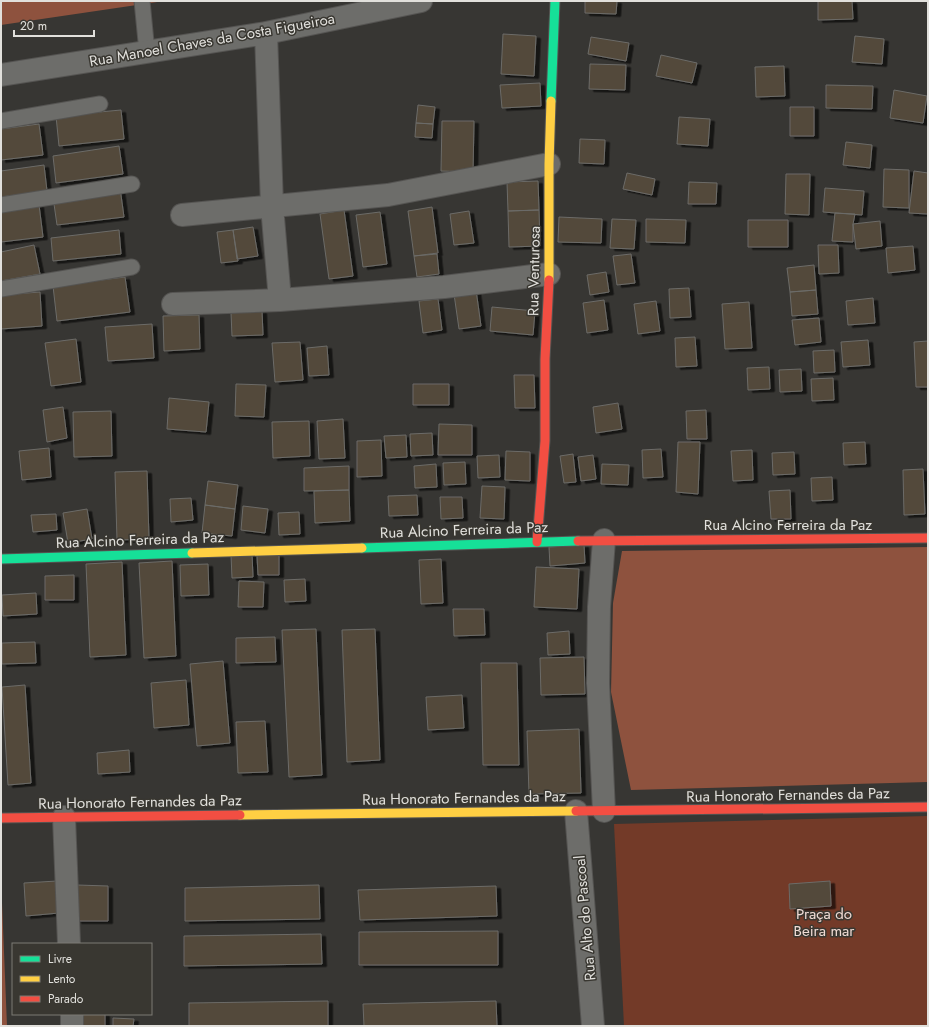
<svg xmlns="http://www.w3.org/2000/svg" width="929" height="1027" font-family="Jost,sans-serif">
  <style>
    .green { fill: #733a28 }
    .forest { fill: #8e523e }
    .building { fill: #52493a; stroke: #6c6b68; filter: url(#shadow) }
    .lines { fill: none; stroke-linecap: round; stroke-linejoin: round }
    .lane-casing { stroke: #555452; stroke-width: 17 }
    .street-casing { stroke: #555452; stroke-width: 24 }
    .fast-casing { stroke: #555452; stroke-width: 11 }
    .slow-casing { stroke: #555452; stroke-width: 11 }
    .jam-casing { stroke: #555452; stroke-width: 11 }
    .lane { stroke: #6d6d6a; stroke-width: 15 }
    .street { stroke: #6d6d6a; stroke-width: 22 }
    .fast { stroke: #16e098; stroke-width: 9 }
    .slow { stroke: #ffcf43; stroke-width: 9 }
    .jam { stroke: #f24e42; stroke-width: 9 }
    .labels { text-anchor: middle; dominant-baseline: central; stroke-width: 3; stroke-linejoin: round; paint-order: stroke }
    .street-label { font-size: 15px; fill: #e1e0dc; stroke: #393731 }
    .park-label { font-size: 15px; fill: #f0dbd4; stroke: #393731 }
  </style>
  <defs>
    <filter id="shadow"><feDropShadow dx="4.5" dy="2.5" stdDeviation="0" flood-color="#0009"/></filter>
  </defs>
  <rect width="100%" height="100%" fill="#373633"/>
  <path class="green" d="M928,816V1026H624L614,824Z"/>
  <path class="forest" d="M1,1H164L1,25Z
    M928,547V782L631,790L611,692L613,603L622,551Z
    M1,878L7,1026H1Z"/>
  <path class="building" d="M585,1H617L616,14L585,13Z
    M818,1H852L853,19L818,20Z
    M503,34L536,36L534,76L501,74Z
    M855,36L884,39L882,64L852,62Z
    M591,37L629,43L626,61L588,54Z
    M661,55L697,63L692,83L656,76Z
    M590,64L626,65L625,90L589,89Z
    M784,66L785,96L756,97L755,67Z
    M540,83L541,106L502,108L500,85Z
    M826,85L873,86L872,109L826,108Z
    M894,90L927,96L923,123L890,118Z
    M418,105L435,107L433,124L416,123Z
    M790,107H814V136H790Z
    M121,110L124,139L59,146L56,116Z
    M679,117L710,119L708,146L677,144Z
    M442,121H474L473,172L441,171Z
    M416,123L433,124L432,138L415,137Z
    M39,124L43,155L1,160V129Z
    M580,139L605,140L604,164L579,163Z
    M846,142L872,145L870,168L843,165Z
    M119,146L123,174L56,183L53,156Z
    M44,165L47,191L1,197V171Z
    M884,169L909,170V208L883,207Z
    M914,171L928,173V214L909,213Z
    M627,173L655,179L652,195L623,189Z
    M786,174H810L809,215L785,214Z
    M538,181L539,210L508,211L507,182Z
    M689,182L717,183L716,204H688Z
    M120,188L124,217L57,225L53,197Z
    M825,188L864,191L862,215L823,212Z
    M39,205L43,237L1,242V210Z
    M432,207L438,253L414,256L408,211Z
    M344,210L353,276L329,279L320,214Z
    M539,210L540,246L509,247L508,211Z
    M469,211L474,243L454,245L450,214Z
    M380,212L387,264L363,267L356,215Z
    M835,213L855,214L853,224V242L832,241Z
    M559,217L602,219L601,243L558,242Z
    M612,219L636,220L634,249L610,248Z
    M646,219L686,220L685,243L646,242Z
    M748,220H788V247H748Z
    M880,221L882,246L856,249L853,224Z
    M253,227L258,256L237,259L233,230Z
    M119,230L121,254L53,261L51,238Z
    M233,230L238,261L221,263L217,232Z
    M34,245L40,274L1,281V252Z
    M818,245H838L839,273L819,274Z
    M913,246L915,270L888,273L886,248Z
    M437,254L439,274L417,277L414,256Z
    M631,254L635,283L617,285L613,256Z
    M814,265L816,290L790,292L787,268Z
    M606,272L609,292L590,295L587,275Z
    M125,277L130,312L57,321L53,286Z
    M689,288L691,317L670,318L669,289Z
    M476,290L481,326L459,329L454,294Z
    M816,290L818,314L792,316L790,292Z
    M40,292L42,326L1,329V295Z
    M873,298L875,323L848,325L846,301Z
    M438,299L442,330L423,333L419,301Z
    M604,300L608,330L587,333L583,303Z
    M656,301L660,331L638,334L634,304Z
    M749,302L752,348L725,349L722,304Z
    M492,307L535,311L533,335L490,331Z
    M262,311L263,335L232,336L231,313Z
    M199,315L200,349L164,351L163,316Z
    M819,318L821,342L795,345L792,320Z
    M152,324L154,358L108,361L105,327Z
    M695,337L697,366L676,367L675,338Z
    M76,339L81,382L51,386L45,343Z
    M868,340L870,365L843,367L841,342Z
    M928,341V387H916L914,342Z
    M300,342L303,380L275,382L272,343Z
    M327,346L329,375L309,376L307,348Z
    M834,350L835,372L814,373L813,351Z
    M769,367L770,389L748,390L747,368Z
    M801,369L802,391L780,392L779,370Z
    M514,375H534L535,408H515Z
    M833,378L834,400L812,401L811,379Z
    M236,384L266,385L264,417L235,416Z
    M413,384H449V405H413Z
    M169,398L209,402L206,432L167,429Z
    M618,403L622,429L596,433L593,407Z
    M63,407L67,438L47,442L43,410Z
    M706,410L707,439H687L686,411Z
    M111,411L112,456L74,457L73,412Z
    M343,419L345,458L319,459L317,421Z
    M309,421L310,456L273,458L272,422Z
    M439,424L472,425V455H438Z
    M432,433L433,455L411,456L410,434Z
    M406,435L407,457L386,458L384,436Z
    M381,440L382,476L357,477V441Z
    M678,442H700L698,494L676,492Z
    M865,442L866,464L844,465L843,443Z
    M49,448L51,477L22,480L19,451Z
    M661,449L663,477L643,478L642,450Z
    M752,450L753,480L733,481L731,451Z
    M506,451L530,452V481L505,480Z
    M794,452L795,474L773,475L772,453Z
    M573,454L576,482L564,483L560,456Z
    M499,455L500,477L478,478L477,456Z
    M593,455L596,479L581,481L578,457Z
    M465,462L466,484L444,485L443,463Z
    M436,464L437,487L415,488L414,466Z
    M602,464L629,465L628,485L601,484Z
    M349,466V490L304,491V468Z
    M923,469L925,514L904,515L903,470Z
    M147,471L149,539L117,540L115,472Z
    M832,477L833,500L812,501L811,478Z
    M208,481L238,485L235,509L205,505Z
    M482,486L505,487L504,519L480,518Z
    M349,490L350,521L315,523L314,491Z
    M790,490L791,519H771L769,491Z
    M417,495L418,515L389,516L388,496Z
    M440,497H462L463,518L441,519Z
    M191,498L193,520L171,522L170,499Z
    M205,505L235,509L232,536L202,533Z
    M243,506L268,509L265,533L241,530Z
    M87,509L92,539L68,543L63,513Z
    M299,512L300,534L279,535L278,513Z
    M56,514L57,530L33,532L31,515Z
    M584,545L585,563L550,566L549,547Z
    M252,554L253,577L232,578L231,555Z
    M257,555H279V575H258Z
    M441,559L443,603L421,604L419,560Z
    M172,561L176,656L144,658L139,563Z
    M122,562L126,655L90,657L86,564Z
    M208,564L209,595L181,596L180,565Z
    M536,567L579,569L577,609L534,607Z
    M74,575V600H45V576Z
    M305,579L306,601L285,602L284,580Z
    M239,581L264,582L263,607H238Z
    M36,593L37,614L3,616L2,595Z
    M453,609H484L485,635L454,636Z
    M316,629L322,775L289,777L282,630Z
    M375,629L380,760L347,762L342,630Z
    M569,631L570,654L548,655L547,633Z
    M275,637L276,662L236,663V638Z
    M35,642L36,663L2,664V643Z
    M584,657L585,694L541,695L540,658Z
    M223,661L230,743L197,746L190,664Z
    M481,663H517L519,765H483Z
    M186,680L189,725L154,728L151,683Z
    M25,685L31,783L8,785L2,687Z
    M462,695L464,728L428,730L426,697Z
    M265,721L268,772L238,773L236,722Z
    M579,729L581,793L529,794L527,731Z
    M129,750L130,772L98,774L97,753Z
    M57,881L59,913L26,916L24,883Z
    M830,881L831,906L790,909L789,884Z
    M77,885L108,886V921H77Z
    M319,885L320,919L185,921V888Z
    M496,886L497,916L360,920L358,890Z
    M498,931V965H359V932Z
    M321,934L322,964L184,966V936Z
    M328,1001V1026H189V1003Z
    M496,1001L497,1026H364L363,1004Z
    M79,1014H105V1026H79Z
    M113,1018L134,1019L133,1026H113Z"/>
  <g class="lines">
    <g class="lane-casing">
      <path id="lane" d="M142,1L147,52
        M1,121L100,104
        M1,205L132,184
        M1,289L132,267"/>
    </g>
    <g class="street-casing">
      <path id="street" d="M266,33L272,206L280,300
        M1,75L266,33L421,1
        M182,215L388,195L549,164
        M173,304L280,300L444,287L549,274
        M576,811L593,1026
        M604,811L598,683L599,607L604,540
        M64,817L69,944
        M72,1014V1026"/>
    </g>
    <g class="fast-casing">
      <path id="fast" d="M551,101L555,1
        M362,548L578,541
        M1,559L192,553"/>
    </g>
    <g class="slow-casing">
      <path id="slow" d="M549,280V164L551,101
        M192,553L362,548
        M240,815L576,811"/>
    </g>
    <g class="jam-casing">
      <path id="jam" d="M578,541L928,538
        M537,542L545,441V359L549,280
        M576,811L928,807
        M1,818L240,815"/>
    </g>
    <use href="#lane" class="lane"/>
    <use href="#street" class="street"/>
    <use href="#fast" class="fast"/>
    <use href="#slow" class="slow"/>
    <use href="#jam" class="jam"/>
  </g>
  <g class="labels">
    <g class="street-label">
      <text transform="translate(212 40) rotate(-10)">Rua Manoel Chaves da Costa Figueiroa</text>
      <text transform="translate(534 271) rotate(-89)">Rua Venturosa</text>
      <text x="788" y="525">Rua Alcino Ferreira da Paz</text>
      <text transform="translate(464 530) rotate(-2)">Rua Alcino Ferreira da Paz</text>
      <text transform="translate(140 540) rotate(-2)">Rua Alcino Ferreira da Paz</text>
      <text transform="translate(788 795) rotate(-1)">Rua Honorato Fernandes da Paz</text>
      <text transform="translate(464 798) rotate(-1)">Rua Honorato Fernandes da Paz</text>
      <text transform="translate(140 802) rotate(-1)">Rua Honorato Fernandes da Paz</text>
      <text transform="translate(585 918) rotate(-95)">Rua Alto do Pascoal</text>
    </g>
    <g class="park-label">
      <text x="824" y="914">Praça do<tspan x="824" dy="17">Beira mar</tspan></text>
    </g>
  </g>
  <rect width="929" height="1027" fill="none" stroke="#e1e0dc" stroke-width="4"/>
  <rect x="12" y="943" width="140" height="72" fill="#393731" stroke="#7c7b75"/>
  <rect x="20" y="956" width="20" height="6" fill="#16e098" stroke="#7c7b75"/>
  <text x="48" y="963" font-size="12" fill="#e1e0dc">Livre</text>
  <rect x="20" y="976" width="20" height="6" fill="#ffcf43" stroke="#7c7b75"/>
  <text x="48" y="983" font-size="12" fill="#e1e0dc">Lento</text>
  <rect x="20" y="996" width="20" height="6" fill="#f24e42" stroke="#7c7b75"/>
  <text x="48" y="1003" font-size="12" fill="#e1e0dc">Parado</text>
  <path d="M14 30v6h80v-6" fill="none" stroke="#e1e0dc" stroke-width="2"/>
  <text x="20" y="30" font-size="12" fill="#e1e0dc" stroke="#393731" stroke-width="3" paint-order="stroke">20 m</text>
</svg>
